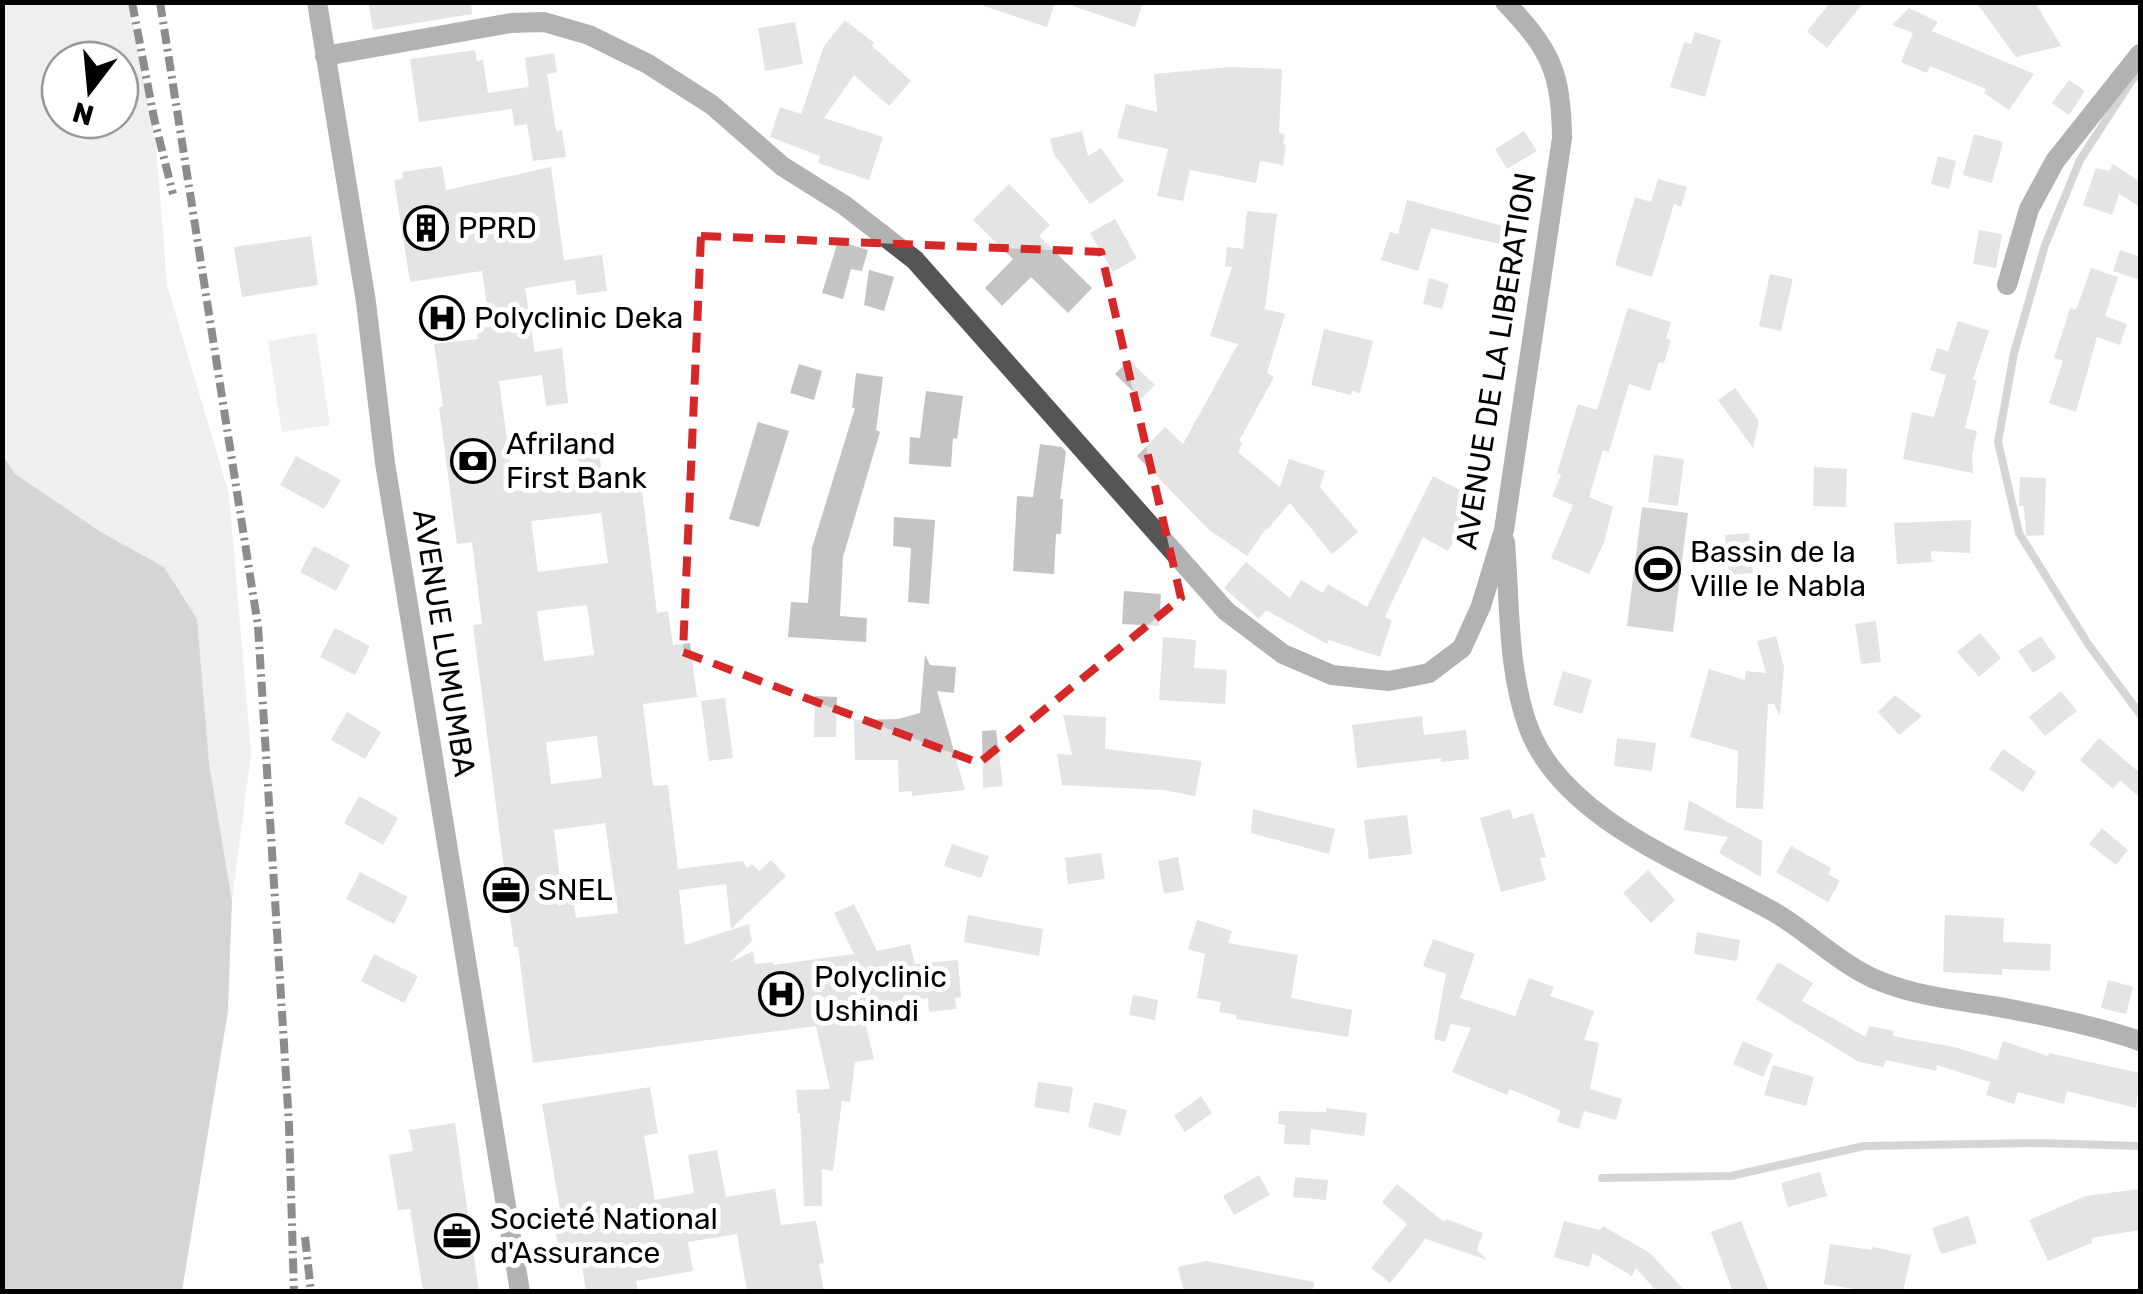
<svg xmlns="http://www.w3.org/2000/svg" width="2143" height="1294" font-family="Rubik,sans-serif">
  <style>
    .green { fill: #dcdcdc; fill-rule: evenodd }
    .water { fill: #a3a3a3 }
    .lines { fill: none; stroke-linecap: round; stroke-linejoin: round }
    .stream { stroke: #a3a3a3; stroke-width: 8 }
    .building { fill: #c4c4c4; fill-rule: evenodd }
    .street { stroke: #555; stroke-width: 20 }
    .rail { stroke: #000; stroke-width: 8; stroke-dasharray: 15 5 2.5 5; stroke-linecap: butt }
    .marked { fill: none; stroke: #d62828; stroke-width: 8; stroke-dasharray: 20 12; stroke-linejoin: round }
    .labels { text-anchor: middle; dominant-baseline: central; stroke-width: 10; stroke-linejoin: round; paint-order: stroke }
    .poi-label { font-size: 30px; fill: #000; stroke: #fff; text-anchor: start }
    .street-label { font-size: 30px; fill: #000; stroke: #fff }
  </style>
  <rect width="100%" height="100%" fill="#fff"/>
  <path class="green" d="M2,3H129L156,144L167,285L229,494L251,753L232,901L209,763L164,567L101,532L15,474L3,453ZM60,60H120V120H60Z
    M316,333L330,425L282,432L268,341Z"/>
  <path class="water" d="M2,453L15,474L101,532L164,567L197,619L209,763L232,901L228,1011L182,1291H3Z
    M1642,507L1688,513L1673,632L1627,626Z"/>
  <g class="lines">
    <path class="stream" d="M2140,72L2132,80L2080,160L2045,245L2014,353L1998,442L2019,533L2088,644L2140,714
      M1602,1178L1731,1176L1864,1146L2040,1143L2140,1146"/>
  </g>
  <path class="building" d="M368,2H471L472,14L373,30Z
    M984,2H1055L1047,27L984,6Z
    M1073,2H1143L1135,27L1073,6Z
    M1831,2H1864L1827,48L1807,31Z
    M1976,2H2035L2061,46L2016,57Z
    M1909,8L1938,22L1932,31L2034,74L2009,110L1984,93L1986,89L1930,66L1927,73L1901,62L1913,33L1892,25Z
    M845,20L874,43L872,46L911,81L889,106L854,75L824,118L883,137L869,180L818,163L820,156L770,137L780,107L801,114L824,46Z
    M795,22L803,64L765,71L758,28Z
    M1695,32L1721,40L1705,97L1670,87L1684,42L1691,44Z
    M475,50L477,61L483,60L488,93L529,87L525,58L554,53L557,72L547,74L556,131L562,130L566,157L533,161L527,124L514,126L512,109L419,122L410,59Z
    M1229,67L1282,69L1279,133L1285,134L1283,144L1286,145L1283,165L1260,161L1256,183L1190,170L1183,201L1157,196L1168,149L1117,138L1126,104L1157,112L1154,74Z
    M2069,80L2085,91L2069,115L2052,103Z
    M1082,131L1088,156L1101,148L1124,181L1090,204L1054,154L1050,139Z
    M1524,131L1537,151L1507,169L1495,149Z
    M1974,134L2003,142L1992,183L1963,175Z
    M1938,156L1956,161L1949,189L1931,184Z
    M2113,164L2140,182V207L2119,194L2112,215L2083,205L2096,168L2109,171Z
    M442,166L446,190L551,167L564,260L602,255L607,291L577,295L575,280L525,288L535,352L562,348L568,403L546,406L542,375L499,381L514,491L582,483L575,436L596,433L604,486L641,481L657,613L668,611L673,645L690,643L697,697L643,704L653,786L668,785L678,869L743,861L747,868L752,864L759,871L771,860L786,876L731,929L726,884L679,890L685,945L749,924L752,941L729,963L753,951L755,964L773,962V965L854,954L834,913L854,904L877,951L910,944L915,964L958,960L961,997L955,998L956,1009L929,1012L928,998L885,1006L886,1013L864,1017L874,1059L855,1062L850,1102L842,1101L833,1171L822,1169V1206H804L800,1113H798L796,1090L830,1089L816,1026L533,1063L518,947H514L473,625L482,624L472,542L457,544L439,407L443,406L434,344L478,339L477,328L490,327L482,271L410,282L394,180L403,179L402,172ZM601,513L608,563L538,572L531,521ZM587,605L594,655L544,661L537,611ZM597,736L602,778L551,784L546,742ZM605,823L618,913L576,918L571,878L560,879L554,830Z
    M1658,179L1687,187L1681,207L1674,204L1652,277L1615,265L1635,197L1651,202Z
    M1009,184L1050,225L1039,236L1092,288L1068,313L1031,277L1002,306L985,288L1013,259L973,220Z
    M1407,200L1525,232L1521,249L1431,228L1418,271L1381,260L1390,232L1398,234Z
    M1247,211L1277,214L1265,309L1285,314L1267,373L1274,377L1239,441L1243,443L1238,452L1280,487L1289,459L1325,471L1320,487L1358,532L1332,554L1290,503L1267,530V527L1247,556L1208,529L1137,456L1165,427L1183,444L1238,344L1210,336L1232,267L1225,266L1227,247L1243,249Z
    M1115,219L1137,258L1113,272L1090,233Z
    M1979,230L2002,234L1996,268L1973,264Z
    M311,236L318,285L242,297L234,247Z
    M838,241L868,250L862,271L851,269L843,299L822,293Z
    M2120,250L2140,257V280L2113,271Z
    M2091,268L2118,277L2105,316L2127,324L2120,345L2097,337L2076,412L2049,403L2063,361L2054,358L2070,308L2076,310Z
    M869,270L894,277L884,311L864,305Z
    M1770,274L1793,279L1781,331L1759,326Z
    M1429,278L1449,284L1442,309L1423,304Z
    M1628,308L1671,322L1666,338L1671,340L1664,363L1659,362L1650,391L1629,384L1609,452L1603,450L1589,497L1613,507L1604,543L1589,574L1551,558L1573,505L1552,496L1561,475L1557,473L1578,404L1597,410Z
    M1958,321L1989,331L1973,379L1977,380L1965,428L1977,431L1972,456L1973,473L1903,459L1912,412L1934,417L1946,375L1930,370L1937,348L1948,351Z
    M1324,329L1373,341L1360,393L1352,391L1351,395L1311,385Z
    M1129,360L1155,385L1141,399L1115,374Z
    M799,364L822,371L814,400L790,393Z
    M856,373L883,377L876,430L880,432L843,557L840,616L867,618L866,642L788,637L791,602L808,603L812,548L855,408H852Z
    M1735,388L1759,421L1753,448L1718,400Z
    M926,391L963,396L957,439L953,438L951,467L909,464L910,437L920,438Z
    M758,422L789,431L759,527L729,519Z
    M1040,444L1062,447L1066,452L1060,499H1063L1061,534H1056L1054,574L1013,571L1017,496L1033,497Z
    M1654,455L1684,459L1678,506L1648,502Z
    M296,456L341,480L324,509L280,485Z
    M1814,467L1847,469L1846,507L1813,506Z
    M1433,476L1477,499L1448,551L1423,537L1385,617L1392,620L1380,657L1329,640L1327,644L1266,610L1259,619L1224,588L1246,562L1290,598L1301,580L1323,593L1328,584L1367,607Z
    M2020,477L2046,478L2044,535L2026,536L2024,506H2019Z
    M894,517L935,520L929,604L908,602L911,548L893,546Z
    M1971,520L1970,553L1931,551L1932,562L1897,564L1894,523Z
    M1749,533L1753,573L1729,575L1725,535Z
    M314,546L350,565L336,591L300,572Z
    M1124,591L1161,594L1159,626L1122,624Z
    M1876,621L1881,662L1861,664L1855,624Z
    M335,628L370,646L355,675L320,657Z
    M1980,633L2001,658L1979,677L1957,652Z
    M1776,636L1784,667L1780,716L1774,704H1768L1763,809L1736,808L1738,751L1690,737L1709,669L1745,680L1746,671L1766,673L1757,641Z
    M2041,636L2056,658L2033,673L2018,651Z
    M1163,637L1196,640L1194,668L1227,670L1225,704L1159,700Z
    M925,655L930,665L956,667L954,693L937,691L965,790L912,796V791L899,792L898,760H855L854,720L898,719L920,713Z
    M1563,671L1592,680L1582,714L1553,705Z
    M2061,691L2077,711L2045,736L2029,717Z
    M1895,695L1922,716L1899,735L1878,712Z
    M815,696L837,697L836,737H814Z
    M725,698L733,758L709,761L701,701Z
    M347,712L381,732L365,759L331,740Z
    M1063,715L1106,717L1105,749L1202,761L1195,796L1163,790L1062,785L1057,754L1072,755Z
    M1422,716L1424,735L1466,730L1469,759L1441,762V758L1357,768L1352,725Z
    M996,730L1003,786L983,788L982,731Z
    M1617,738L1656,743L1652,771L1614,766Z
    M2099,738L2140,773V798L2120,780L2113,789L2080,760Z
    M2003,749L2036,772L2023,792L1989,769Z
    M359,796L398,818L383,845L344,823Z
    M1689,800L1762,841L1761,877L1719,853L1728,837L1684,830Z
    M1253,809L1335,829L1329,854L1251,833Z
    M1510,809L1513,819L1533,813L1546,857L1540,858L1546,880L1501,892L1480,818Z
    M1407,815L1412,854L1369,859L1364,820Z
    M2102,828L2128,850L2116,865L2089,844Z
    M952,844L989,856L981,878L944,866Z
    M1791,846L1831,868L1828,874L1840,881L1828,902L1776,872Z
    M1101,853L1105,879L1068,884L1065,858Z
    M1178,857L1184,890L1164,894L1158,861Z
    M1648,870L1675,900L1651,923L1623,893Z
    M360,872L408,897L394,924L346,899Z
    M968,915L1043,929L1039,956L964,942Z
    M1945,915L2004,918L2003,942L2051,944L2050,971L2002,969V975L1943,972Z
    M1197,920L1232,931L1228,943L1298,955L1291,998L1352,1010L1348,1037L1236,1019L1237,1015L1219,1012L1221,1002L1197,998L1205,954L1188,949Z
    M1697,932L1740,940L1737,961L1694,954Z
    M1433,939L1475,954L1460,998L1515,1016L1529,978L1554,987L1550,996L1594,1011L1584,1040L1599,1043L1590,1089L1622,1099L1616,1120L1584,1111L1579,1129L1557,1122L1561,1111L1510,1089L1507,1095L1452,1072L1471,1028L1451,1024L1445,1042L1434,1039L1446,974L1423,966Z
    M374,954L418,976L404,1003L361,981Z
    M1778,962L1813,983L1802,1001L1866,1037L1869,1026L1894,1031L1893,1036L1954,1047L1997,1060L2003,1041L2048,1056L2049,1053L2140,1073L2136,1108L2067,1091L2064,1104L2018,1092L2014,1104L1986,1095L1990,1082L1937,1065L1936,1071L1886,1060L1883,1067L1859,1062L1756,999Z
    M2108,980L2133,987L2126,1014L2101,1008Z
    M1133,995L1158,1000L1155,1020L1129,1015Z
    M1743,1041L1773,1054L1763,1077L1733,1064Z
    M1773,1065L1814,1077L1806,1106L1764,1095Z
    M1038,1082L1073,1087L1069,1113L1034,1107Z
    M650,1087L658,1133L644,1136L655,1200L694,1193L688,1155L717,1150L726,1197L775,1189L781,1225L816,1221L824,1263L819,1264L824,1292H747L737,1234L688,1242L693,1271L636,1281L638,1292H586L581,1259L561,1262L553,1217L561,1216L542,1104Z
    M1201,1096L1212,1113L1185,1132L1174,1116Z
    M1094,1102L1127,1110L1120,1136L1088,1127Z
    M1326,1108L1367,1113L1364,1136L1311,1129L1310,1145L1284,1144L1285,1125L1278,1124L1279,1111L1326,1112Z
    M455,1123L479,1292H423L410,1209L398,1210L389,1155L413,1151L409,1130Z
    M1820,1172L1827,1196L1788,1207L1781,1183Z
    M1259,1175L1270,1195L1234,1215L1223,1196Z
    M1295,1177L1328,1180L1326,1200L1293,1197Z
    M1397,1184L1444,1222L1446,1219L1483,1233L1477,1250L1487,1260L1423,1238L1424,1241L1390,1283L1371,1268L1407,1224L1382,1202Z
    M2139,1189L2140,1230L2091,1238L2092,1243L2048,1261L2029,1220L2086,1196Z
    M1968,1216L1977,1243L1941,1254L1932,1228Z
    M1564,1221L1600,1230L1603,1226L1650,1253L1686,1292H1657L1636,1268L1632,1276L1593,1253L1589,1267L1554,1257Z
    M1741,1221L1769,1292H1733L1711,1232Z
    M1830,1244L1872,1250L1873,1247L1911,1255L1903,1292H1873L1824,1284Z
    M1206,1261L1314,1282L1313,1292H1184L1178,1267Z"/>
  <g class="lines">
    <path class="street" d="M317,2L366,302L385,463L520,1292
      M325,56L511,23L544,22L589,35L648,64L712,105L782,166L844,205L915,260L1226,611L1283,654L1332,675L1389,681L1429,673L1462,648L1481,606L1504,530L1562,138C1561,72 1551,50 1505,2
      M2007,285L2029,209L2055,161L2140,54
      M1505,542C1510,603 1507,671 1529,729C1565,822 1695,867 1774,912C1810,933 1843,967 1882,982C1918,996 1955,1000 1993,1006C2043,1015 2093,1025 2140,1041"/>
    <path class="rail" d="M132,2L154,118L173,194
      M160,2L258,626L289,1125L294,1292
      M305,1237L311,1292"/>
  </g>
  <path d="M0 0H2143V1294H0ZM701,236L1101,252L1181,598L979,763L683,652Z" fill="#fff" fill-opacity=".55" fill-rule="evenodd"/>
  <path class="marked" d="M701,236L1101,252L1181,598L979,763L683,652Z"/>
  <defs>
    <g id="building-ring" transform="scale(2.25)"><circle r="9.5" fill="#fff" stroke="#000" stroke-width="1.5"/><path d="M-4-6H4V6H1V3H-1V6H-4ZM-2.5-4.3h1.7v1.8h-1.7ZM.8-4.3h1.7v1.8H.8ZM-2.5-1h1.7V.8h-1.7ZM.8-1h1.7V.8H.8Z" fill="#000"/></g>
    <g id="hospital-ring" transform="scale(2.25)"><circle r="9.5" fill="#fff" stroke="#000" stroke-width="1.5"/><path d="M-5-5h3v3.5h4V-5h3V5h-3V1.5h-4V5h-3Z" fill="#000"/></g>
    <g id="bank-ring" transform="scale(2.25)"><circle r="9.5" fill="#fff" stroke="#000" stroke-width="1.5"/><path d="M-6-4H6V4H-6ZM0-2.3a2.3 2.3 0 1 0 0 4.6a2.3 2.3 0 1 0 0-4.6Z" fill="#000"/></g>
    <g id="stadium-ring" transform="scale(2.25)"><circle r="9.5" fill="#fff" stroke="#000" stroke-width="1.5"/><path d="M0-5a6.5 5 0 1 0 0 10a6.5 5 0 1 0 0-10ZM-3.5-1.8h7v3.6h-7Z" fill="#000"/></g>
    <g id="office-ring" transform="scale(2.25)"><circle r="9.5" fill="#fff" stroke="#000" stroke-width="1.5"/><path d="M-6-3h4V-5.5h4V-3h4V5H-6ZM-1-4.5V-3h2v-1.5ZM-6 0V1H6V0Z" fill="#000"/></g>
  </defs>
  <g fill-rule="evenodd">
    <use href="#building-ring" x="426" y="228"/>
    <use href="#hospital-ring" x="442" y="318"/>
    <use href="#bank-ring" x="473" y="461"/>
    <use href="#stadium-ring" x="1658" y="569"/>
    <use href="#office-ring" x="506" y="890"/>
    <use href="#hospital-ring" x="781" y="994"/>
    <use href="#office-ring" x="457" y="1236"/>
  </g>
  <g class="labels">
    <g class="poi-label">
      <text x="458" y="228">PPRD</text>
      <text x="474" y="318">Polyclinic Deka</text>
      <text x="506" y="444">Afriland<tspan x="506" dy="34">First Bank</tspan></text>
      <text x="1690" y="552">Bassin de la<tspan x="1690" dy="34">Ville le Nabla</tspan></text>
      <text x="538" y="890">SNEL</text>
      <text x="814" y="977">Polyclinic<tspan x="814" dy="34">Ushindi</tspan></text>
      <text x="490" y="1219">Societé National<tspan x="490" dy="34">d'Assurance</tspan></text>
    </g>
    <g class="street-label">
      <text transform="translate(1496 361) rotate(-81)">AVENUE DE LA LIBERATION</text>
      <text transform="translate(444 643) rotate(81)">AVENUE LUMUMBA</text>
    </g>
  </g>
  <rect width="2143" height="1294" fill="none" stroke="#000000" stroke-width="10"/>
  <g transform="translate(90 90) rotate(196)"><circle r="48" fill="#ffffff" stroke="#999999" stroke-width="2.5"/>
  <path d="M0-8L18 38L0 25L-18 38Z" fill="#000000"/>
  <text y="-15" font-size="28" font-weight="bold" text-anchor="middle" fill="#000000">N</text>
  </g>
</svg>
